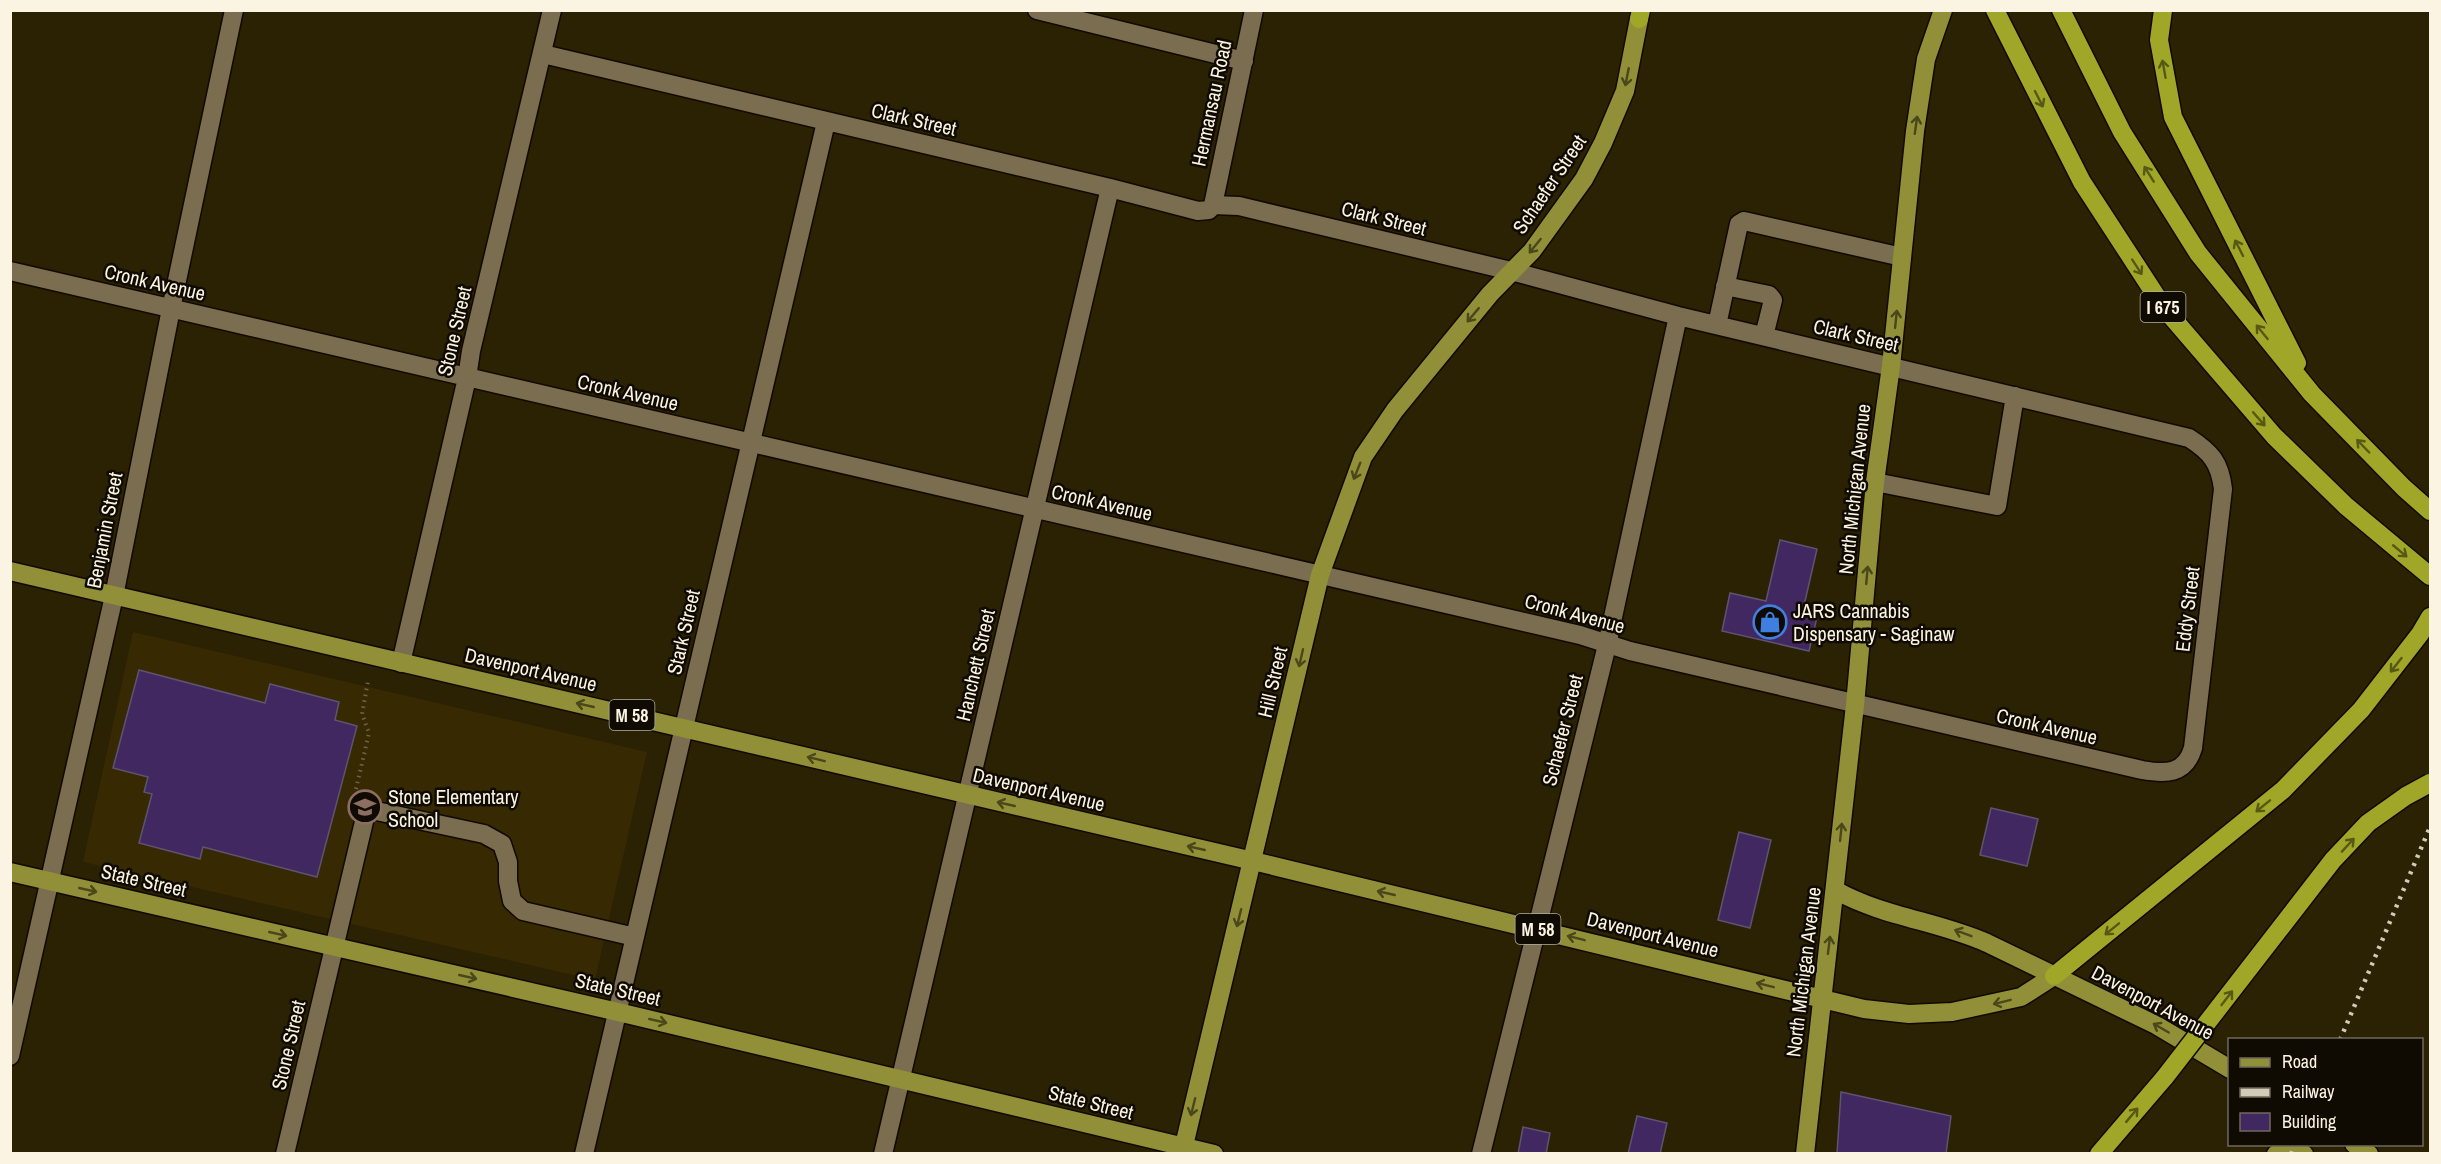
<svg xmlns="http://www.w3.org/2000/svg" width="2441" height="1164" font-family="'Archivo Narrow',sans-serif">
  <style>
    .built { fill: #372902 }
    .building { fill: #412860; stroke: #5e5370; stroke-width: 1.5 }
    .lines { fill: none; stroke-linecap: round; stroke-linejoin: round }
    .minor-casing { stroke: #120a00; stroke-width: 21 }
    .major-casing { stroke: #120a00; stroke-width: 21 }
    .highway-casing { stroke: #120a00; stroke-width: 21 }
    .path { stroke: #6d644a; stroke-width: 4; stroke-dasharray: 1.5 4.5; stroke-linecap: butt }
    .minor { stroke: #7b6e50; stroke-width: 18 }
    .major { stroke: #919038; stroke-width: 18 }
    .highway { stroke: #a0a628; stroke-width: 18 }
    .rail { stroke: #d2cbb7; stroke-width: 4.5; stroke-dasharray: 3 6; stroke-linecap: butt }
    .highway-bridge-casing { stroke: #120a00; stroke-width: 21; stroke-linecap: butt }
    .highway-bridge { stroke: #a0a628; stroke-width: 18 }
    .oneway { stroke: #585815 }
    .oneway2 { stroke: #4a471a }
    .labels { text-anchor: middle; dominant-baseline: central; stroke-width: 5; stroke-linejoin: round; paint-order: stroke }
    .shield { fill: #100b02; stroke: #b4aea0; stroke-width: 1.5 }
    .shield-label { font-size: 18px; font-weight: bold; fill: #fbf4e3 }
    .street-label { font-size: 20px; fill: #fbf4e3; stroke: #100b02 }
    .poi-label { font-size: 20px; fill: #fbf4e3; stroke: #100b02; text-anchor: start }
  </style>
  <rect width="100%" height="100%" fill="#2b2103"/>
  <path class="built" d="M133,632L647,752L595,980L83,862Z"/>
  <path class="building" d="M1780,540L1817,549L1803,610L1818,613L1809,651L1722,631L1730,593L1766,601Z
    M139,670L265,703L270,684L339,702L335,720L357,726L317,877L203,847L200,859L139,843L152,794L144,792L148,777L113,768Z
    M1991,808L2038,819L2027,866L1980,855Z
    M1739,832L1771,840L1750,928L1718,920Z
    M1841,1092L1951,1116L1946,1154H1837Z
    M1637,1116L1667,1123L1660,1154H1628Z
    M1523,1127L1550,1133L1546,1154H1518Z"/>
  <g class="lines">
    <g class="minor-casing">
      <path id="minor" d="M1037,10L1244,61
        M1213,205L1254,10
        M10,271L1580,635L1630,651L2142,770C2165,774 2185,775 2193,748L2223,489C2220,463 2211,452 2189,438L1678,316L1511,271L1239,206L1213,205L1209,210L1198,211L1110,188L543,54
        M1725,286L1769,295L1773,300L1764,336
        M1717,325L1739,224L1744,221L1902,257
        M1875,482L1997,506L2015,396
        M401,663L467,378L471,351L552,10
        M10,1056L114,596L171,309L234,10
        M285,1154L367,809L484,834L502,844L508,862V881L512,901L523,911L635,937
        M584,1154L826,122
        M883,1154L1110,188
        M1481,1154L1607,645L1678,316"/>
    </g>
    <g class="major-casing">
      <path id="major" d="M10,571L1253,861L1864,1009L1909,1014L1952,1012L2021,997L2054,976
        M10,872L618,1012L1214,1154
        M1835,890C1883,917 1938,921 1987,943L2156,1025L2230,1069
        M2354,1144L2369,1154
        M1182,1154L1320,575L1363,457L1395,410L1490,294L1532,251L1584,179L1603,143L1625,91L1639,19
        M1805,1154L1855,705L1875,482L1891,366L1915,131L1926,59L1943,10
        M2276,1154H2304"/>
    </g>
    <g class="highway-casing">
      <path id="highway" d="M1995,10L2082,182L2164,308L2274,436L2346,506L2430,576
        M2061,10L2122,132L2198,253L2312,394L2404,488L2430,511
        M2163,10L2159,40L2173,117L2297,363
        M1639,19L1641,10
        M2054,976L2283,790L2361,710L2420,634L2430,617
        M2099,1154L2165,1077"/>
    </g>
    <path class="path" d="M356,789L369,733L362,714L368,681"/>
    <use href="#minor" class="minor"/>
    <use href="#major" class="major"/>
    <use href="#highway" class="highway"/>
    <path class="rail" d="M2340,1040L2430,827
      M2291,1154L2295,1144"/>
    <g class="highway-bridge-casing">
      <path id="highway-bridge" d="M2165,1077L2333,860L2368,823L2406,796L2430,783"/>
    </g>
    <use href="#highway-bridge" class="highway-bridge"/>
  </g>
  <defs><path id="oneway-shaft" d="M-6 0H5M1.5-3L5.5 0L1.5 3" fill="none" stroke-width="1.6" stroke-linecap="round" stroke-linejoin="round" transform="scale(1.5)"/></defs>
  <g class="oneway">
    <use href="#oneway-shaft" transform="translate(2164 69) rotate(-100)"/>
    <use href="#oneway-shaft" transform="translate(2039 99) rotate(63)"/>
    <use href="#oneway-shaft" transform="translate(2149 174) rotate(-122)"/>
    <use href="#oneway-shaft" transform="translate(2239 248) rotate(-117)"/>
    <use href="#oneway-shaft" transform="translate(2137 267) rotate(57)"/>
    <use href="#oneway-shaft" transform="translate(2262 332) rotate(-129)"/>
    <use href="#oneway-shaft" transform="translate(2259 419) rotate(49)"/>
    <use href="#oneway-shaft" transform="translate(2363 446) rotate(-134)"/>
    <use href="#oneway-shaft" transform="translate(2400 551) rotate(40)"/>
    <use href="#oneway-shaft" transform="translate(2396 665) rotate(128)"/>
    <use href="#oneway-shaft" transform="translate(2263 806) rotate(141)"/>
    <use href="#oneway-shaft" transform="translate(2348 845) rotate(-47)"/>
    <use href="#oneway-shaft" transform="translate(2112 929) rotate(141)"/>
    <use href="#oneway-shaft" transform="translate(2227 998) rotate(-52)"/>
    <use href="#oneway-shaft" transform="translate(2132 1115) rotate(-50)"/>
  </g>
  <g class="oneway2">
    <use href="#oneway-shaft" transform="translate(1627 77) rotate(101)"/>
    <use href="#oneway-shaft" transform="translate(1916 125) rotate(-82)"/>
    <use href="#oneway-shaft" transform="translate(1535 246) rotate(129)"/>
    <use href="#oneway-shaft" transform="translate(1473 315) rotate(130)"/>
    <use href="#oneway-shaft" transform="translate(1896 319) rotate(-84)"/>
    <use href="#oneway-shaft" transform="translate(1357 471) rotate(112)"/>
    <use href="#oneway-shaft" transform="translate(1867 575) rotate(-85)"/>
    <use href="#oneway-shaft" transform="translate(1301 658) rotate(103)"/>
    <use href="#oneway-shaft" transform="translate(585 705) rotate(-167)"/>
    <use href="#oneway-shaft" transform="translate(816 759) rotate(-166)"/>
    <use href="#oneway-shaft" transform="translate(1006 804) rotate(-167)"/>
    <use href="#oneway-shaft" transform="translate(1841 832) rotate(-84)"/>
    <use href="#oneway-shaft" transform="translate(1196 848) rotate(-167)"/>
    <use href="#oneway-shaft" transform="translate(88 890) rotate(13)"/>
    <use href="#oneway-shaft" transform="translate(1386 893) rotate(-167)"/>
    <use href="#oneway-shaft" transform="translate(1239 918) rotate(104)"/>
    <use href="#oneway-shaft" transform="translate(1963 933) rotate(-159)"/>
    <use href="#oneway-shaft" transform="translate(278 934) rotate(13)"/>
    <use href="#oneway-shaft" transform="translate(1576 938) rotate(-166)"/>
    <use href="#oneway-shaft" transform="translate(1829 945) rotate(-83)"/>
    <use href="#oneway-shaft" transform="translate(468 977) rotate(13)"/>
    <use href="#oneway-shaft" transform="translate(1765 985) rotate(-166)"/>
    <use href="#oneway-shaft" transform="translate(2002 1002) rotate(166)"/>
    <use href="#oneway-shaft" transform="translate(658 1021) rotate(13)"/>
    <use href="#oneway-shaft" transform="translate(2161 1028) rotate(-150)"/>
    <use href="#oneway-shaft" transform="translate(1193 1107) rotate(104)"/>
  </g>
  <defs>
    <g id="shop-ring" transform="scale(1.725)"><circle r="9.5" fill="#100b02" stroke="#3f7fe0" stroke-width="1.5"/><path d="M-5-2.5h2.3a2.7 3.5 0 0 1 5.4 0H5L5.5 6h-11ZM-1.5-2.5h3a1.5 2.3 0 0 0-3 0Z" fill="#3f7fe0"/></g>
    <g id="school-ring" transform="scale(1.725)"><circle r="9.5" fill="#100b02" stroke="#8d6e63" stroke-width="1.5"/><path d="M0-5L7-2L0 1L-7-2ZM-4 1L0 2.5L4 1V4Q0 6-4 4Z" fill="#8d6e63"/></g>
  </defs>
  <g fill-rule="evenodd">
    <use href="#shop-ring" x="1770" y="622"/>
    <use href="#school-ring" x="365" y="807"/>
  </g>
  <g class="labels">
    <g class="shield">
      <rect x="2140.5" y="292" width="45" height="30" rx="4.5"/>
      <rect x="609.5" y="700" width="45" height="30" rx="4.5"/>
      <rect x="1515.5" y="914" width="45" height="30" rx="4.5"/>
    </g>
    <g class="shield-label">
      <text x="2163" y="307">I 675</text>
      <text x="632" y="715">M 58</text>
      <text x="1538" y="929">M 58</text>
    </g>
    <g class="street-label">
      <text transform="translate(1211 103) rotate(-78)">Hermansau Road</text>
      <text transform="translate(914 119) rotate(13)">Clark Street</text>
      <text transform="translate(1549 184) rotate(-56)">Schaefer Street</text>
      <text transform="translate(1384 218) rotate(14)">Clark Street</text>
      <text transform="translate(155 282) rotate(13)">Cronk Avenue</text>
      <text transform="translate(454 331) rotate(-77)">Stone Street</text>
      <text transform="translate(1856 335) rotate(13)">Clark Street</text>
      <text transform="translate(628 392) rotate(13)">Cronk Avenue</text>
      <text transform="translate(1854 489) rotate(-84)">North Michigan Avenue</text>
      <text transform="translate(1102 502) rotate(13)">Cronk Avenue</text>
      <text transform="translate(104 530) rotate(-79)">Benjamin Street</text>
      <text transform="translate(2187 609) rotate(-83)">Eddy Street</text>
      <text transform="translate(1575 613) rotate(15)">Cronk Avenue</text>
      <text transform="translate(683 632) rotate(-77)">Stark Street</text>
      <text transform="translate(975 665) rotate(-77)">Hanchett Street</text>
      <text transform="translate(531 669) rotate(13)">Davenport Avenue</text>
      <text transform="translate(1272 682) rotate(-77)">Hill Street</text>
      <text transform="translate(2047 726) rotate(13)">Cronk Avenue</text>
      <text transform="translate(1562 730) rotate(-76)">Schaefer Street</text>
      <text transform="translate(1039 789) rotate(13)">Davenport Avenue</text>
      <text transform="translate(144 880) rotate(13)">State Street</text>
      <text transform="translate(1653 934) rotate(14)">Davenport Avenue</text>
      <text transform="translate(1803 972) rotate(-83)">North Michigan Avenue</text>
      <text transform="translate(618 989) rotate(13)">State Street</text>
      <text transform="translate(2153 1002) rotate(28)">Davenport Avenue</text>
      <text transform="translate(288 1045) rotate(-77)">Stone Street</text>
      <text transform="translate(1091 1102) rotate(14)">State Street</text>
    </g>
    <g class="poi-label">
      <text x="1793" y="610">JARS Cannabis<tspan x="1793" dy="23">Dispensary - Saginaw</tspan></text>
      <text x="388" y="796">Stone Elementary<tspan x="388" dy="23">School</tspan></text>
    </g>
  </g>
  <rect width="2441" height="1164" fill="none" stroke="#fbf4e3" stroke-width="24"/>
  <rect x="2228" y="1038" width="195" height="108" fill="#100b02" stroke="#6e685c" stroke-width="1.5"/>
  <rect x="2240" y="1058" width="30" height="9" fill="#919038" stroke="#6e685c" stroke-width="1.5"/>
  <text x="2282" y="1068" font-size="18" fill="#fbf4e3">Road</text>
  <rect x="2240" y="1088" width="30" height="9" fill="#d2cbb7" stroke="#6e685c" stroke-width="1.5"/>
  <text x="2282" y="1098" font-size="18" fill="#fbf4e3">Railway</text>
  <rect x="2240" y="1113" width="30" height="18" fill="#412860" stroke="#6e685c" stroke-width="1.5"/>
  <text x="2282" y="1128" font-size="18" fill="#fbf4e3">Building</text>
</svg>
